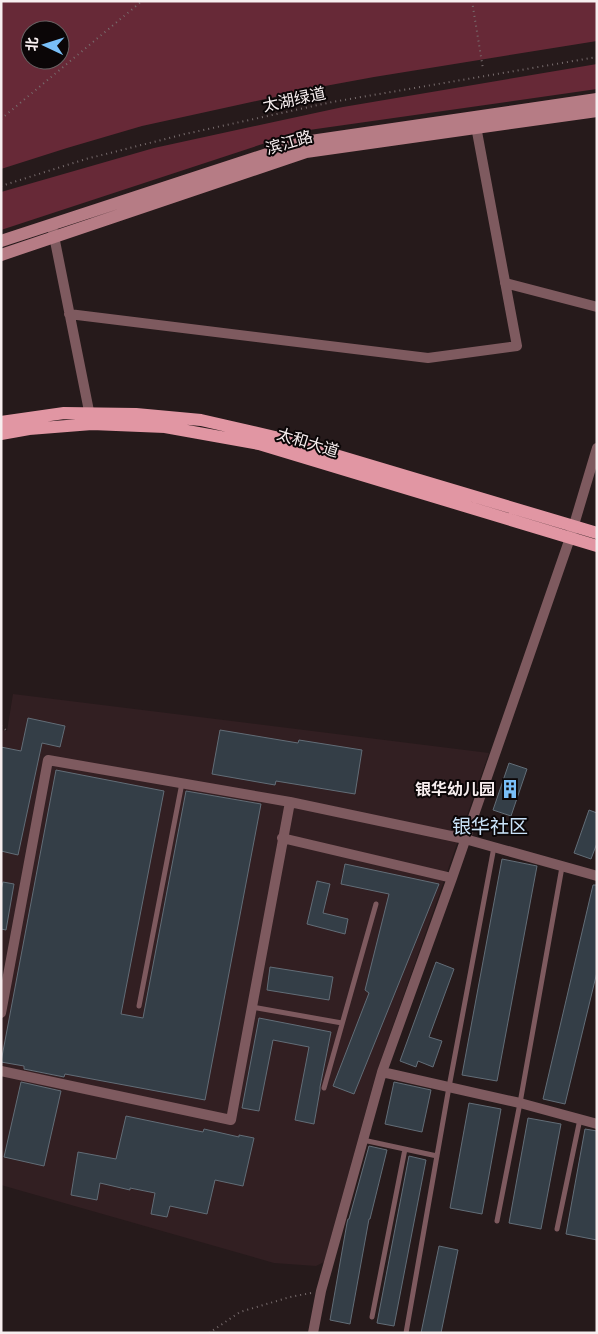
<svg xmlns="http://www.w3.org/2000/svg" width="598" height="1334" font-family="Manrope,'Noto Sans SC',sans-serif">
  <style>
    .built { fill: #321f22 }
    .green { fill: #672937; fill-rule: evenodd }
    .building { fill: #343e47; stroke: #626d77 }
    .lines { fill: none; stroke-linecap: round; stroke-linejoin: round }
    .path { stroke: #786d6e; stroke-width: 2; stroke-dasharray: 1 4; stroke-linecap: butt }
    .lane { stroke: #7e5a5f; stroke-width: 5 }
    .street { stroke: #7e5a5f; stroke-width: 10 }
    .secondary { stroke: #b67c85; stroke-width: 12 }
    .primary { stroke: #e196a3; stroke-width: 12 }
    .labels { text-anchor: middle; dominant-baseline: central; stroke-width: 4; stroke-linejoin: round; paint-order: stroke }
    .street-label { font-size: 16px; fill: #f7eeef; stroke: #0b0607 }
    .poi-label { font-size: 16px; font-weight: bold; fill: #f7eeef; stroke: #0b0607; text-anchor: end }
    .quarter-label { font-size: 19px; fill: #c9e2f8; stroke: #0b0607 }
  </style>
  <rect width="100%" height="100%" fill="#261a1b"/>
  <path class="built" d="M13,694L489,753L377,1071L324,1262L316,1266L274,1263L1,1185V730L7,731Z"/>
  <path class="green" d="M1,1H597V41L374,77L325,86L142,126L67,148L1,169ZM30,30H60V60H30Z
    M597,64V89L302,131L1,230V192L154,148L343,107Z"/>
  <path class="building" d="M28,718L65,726L60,747L42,743L18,855L1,851V747L21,751Z
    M220,730L298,743L299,740L362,750L355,794L276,781L275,785L212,774Z
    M509,763L527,769L511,816L493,810Z
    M56,770L164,791L121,1014L143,1018L186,791L261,804L205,1100L65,1074L64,1077L24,1069V1066L1,1062Z
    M589,810L597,813V843L591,859L574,853Z
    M502,859L537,866L497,1081L462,1075Z
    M345,864L439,884L354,1094L333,1086L369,993L365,990L389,894L341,884Z
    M317,881L330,884L323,913L348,919L345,934L307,924Z
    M3,882L14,884L6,930L1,929V890Z
    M593,885H597V972L565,1104L543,1099Z
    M436,962L454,969L429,1037L442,1041L433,1067L418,1061L416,1067L400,1061Z
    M270,967L333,977L329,1000L267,990Z
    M259,1018L331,1032L320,1087V1090L314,1124L295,1120L309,1047L273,1040L259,1111L242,1108Z
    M21,1082L61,1091L44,1166L4,1157Z
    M394,1082L431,1090L422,1132L385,1124Z
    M469,1103L501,1109L482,1214L450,1208Z
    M126,1116L203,1132L204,1129L239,1137V1135L254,1138L243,1186L215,1180L207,1214L170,1206L167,1217L151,1214L155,1193L130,1188V1190L100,1183L97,1200L71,1195L78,1152L116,1159Z
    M528,1118L561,1124L541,1229L509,1223Z
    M585,1129L597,1131V1240L566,1234Z
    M369,1146L387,1150L370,1219H369L350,1324L330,1320L347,1223L348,1219H349Z
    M409,1156L426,1160L394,1326L377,1323Z
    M439,1246L458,1250L441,1333H421Z"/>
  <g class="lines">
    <path class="path" d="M472,1L483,69
      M1,119L142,1
      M1,186L86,159L185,134L332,102L597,57
      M1,726L7,731
      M209,1333L240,1312L290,1297L311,1293"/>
    <path class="lane" d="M139,1006L182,783
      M252,1007L342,1023
      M324,1088L376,904
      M363,1140L437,1156
      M497,1221L520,1103L562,867
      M557,1229L580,1119
      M372,1317L405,1149
      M406,1333L449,1087L494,847"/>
    <path class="street" d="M53,231L91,421
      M505,283L597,307
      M69,314L428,358L517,346L475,121
      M282,838L452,878
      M1,1013L48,760L290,802L465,839L597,876
      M1,1071L231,1120L290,802
      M382,1072L520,1103L597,1124
      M313,1333L321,1291L382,1072L452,878L570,538L597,448"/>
    <path class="secondary" d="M1,241L304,142L597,99
      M1,255L306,152L597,111"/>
    <path class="primary" d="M1,422L64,413L136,414L201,420L275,437L597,533
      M1,434L29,429L92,424L165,427L259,444L597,546"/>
  </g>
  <defs>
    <g id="building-bare" transform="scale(1.5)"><path d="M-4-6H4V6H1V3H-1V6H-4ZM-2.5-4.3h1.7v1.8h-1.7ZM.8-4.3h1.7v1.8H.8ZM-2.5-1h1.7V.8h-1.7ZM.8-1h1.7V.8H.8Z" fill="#79bff8" stroke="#0b0607" stroke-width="2.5" paint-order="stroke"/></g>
  </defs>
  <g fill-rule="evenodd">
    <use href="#building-bare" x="510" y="789"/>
  </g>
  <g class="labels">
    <g class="street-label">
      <text transform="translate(294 99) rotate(-12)">太湖绿道</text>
      <text transform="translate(289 142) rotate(-16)">滨江路</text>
      <text transform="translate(308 442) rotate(17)">太和大道</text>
    </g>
    <g class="poi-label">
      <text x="495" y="789">银华幼儿园</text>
    </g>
    <g class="quarter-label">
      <text x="490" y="826">银华社区</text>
    </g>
  </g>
  <rect width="598" height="1334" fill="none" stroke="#f7eeef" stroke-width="5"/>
  <g transform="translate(45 45) rotate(274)"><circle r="24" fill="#0b0607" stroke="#696364"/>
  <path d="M0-4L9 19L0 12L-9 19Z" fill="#79bff8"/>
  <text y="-8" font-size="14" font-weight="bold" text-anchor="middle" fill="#f7eeef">北</text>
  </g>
</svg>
